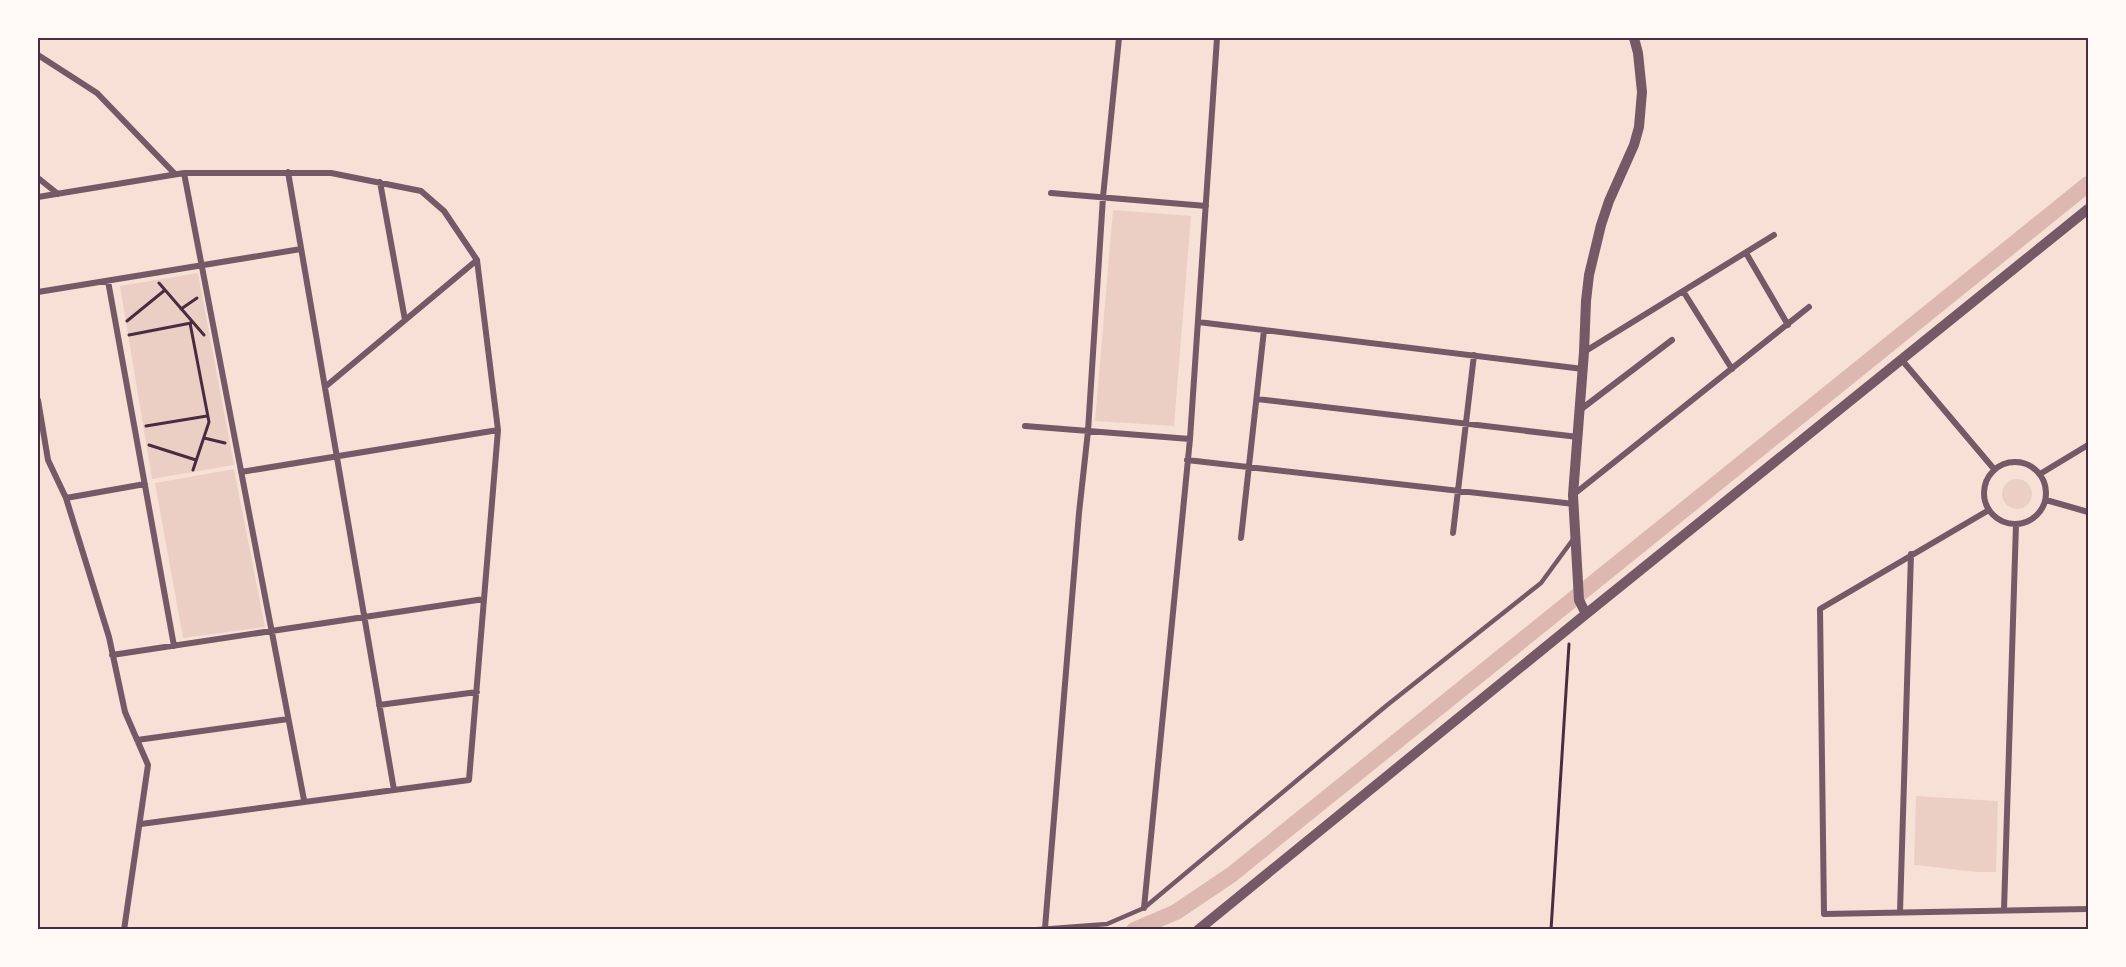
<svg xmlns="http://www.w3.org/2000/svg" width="2126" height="967" font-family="'Space Grotesk',sans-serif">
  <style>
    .green { fill: #ebcfc5 }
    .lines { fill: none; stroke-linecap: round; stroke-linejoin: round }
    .canal { stroke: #dcb8b0; stroke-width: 16 }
    .path { stroke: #4a2c40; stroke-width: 3 }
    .service { stroke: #755966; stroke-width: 4.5 }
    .minor { stroke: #755966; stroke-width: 6 }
    .tertiary { stroke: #755966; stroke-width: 10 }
    .neatline { fill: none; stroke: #4a2c40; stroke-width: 2 }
  </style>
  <rect width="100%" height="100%" fill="#f7e1d7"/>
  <path class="green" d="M1113,210L1191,216L1174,426L1095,421Z
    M198,273L234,465L152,479L120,286Z
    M234,469L265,627L183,638L155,483Z
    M2002 494a15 15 0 1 1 30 0a15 15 0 1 1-30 0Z
    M1916,796L1998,801L1996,872C1968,873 1941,867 1914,865Z"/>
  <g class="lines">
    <path class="canal" d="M1134,930L1176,912L1231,875L2088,184"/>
    <path class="path" d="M159,283L204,335
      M181,309L197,298
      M127,321L165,290
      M190,323L209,422L193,470
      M129,335L191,323
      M146,426L207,416
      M204,438L225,443
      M149,445L196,460
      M1551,930L1569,644"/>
    <path class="service" d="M1026,930L1107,924L1144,908L1386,706L1541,583L1574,538"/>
    <path class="minor" d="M38,55L97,93L175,174
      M288,172L394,790
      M184,173L304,800
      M38,178L58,194
      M380,182L405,320
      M1051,193L1206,206
      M38,197L184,173H331L421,191L444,211L477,260L498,430L469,780L141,824
      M1746,253L1788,325
      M108,281L174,646
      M1683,291L1732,369
      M38,292L301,249
      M1198,322L1583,369
      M1584,352L1774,235
      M1901,359L1994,469
      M325,387L477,260
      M1257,399L1578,437
      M38,400L48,460L66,498L109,637L125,712L148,765L124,930
      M1580,410L1672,340
      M1025,426L1190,439
      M1187,460L1574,504
      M1984 493a31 31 0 1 1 62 0a31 31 0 1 1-62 0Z
      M241,472L498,430
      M2040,474L2088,445
      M1573,495L1809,307
      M66,498L145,484
      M2046,500L2088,512
      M1989,510L1820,609L1824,914L2088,909
      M1453,533L1474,355
      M1241,538L1264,330
      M112,655L484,599
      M379,705L477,692
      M137,740L288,719
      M1144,908L1190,439L1217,38
      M2004,910L2016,524
      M1900,912L1911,554
      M1045,928L1079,513L1088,431L1103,197L1119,38"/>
    <path class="tertiary" d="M1586,614L1579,600L1573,495L1584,352L1586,301L1589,275L1601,225L1609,201L1634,145L1639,127L1642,92L1638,53L1634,38
      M1198,930L1586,614L2088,209"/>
  </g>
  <rect width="2126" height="967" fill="none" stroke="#fffaf5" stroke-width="78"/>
  <rect x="39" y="39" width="2048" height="889" class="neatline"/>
</svg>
